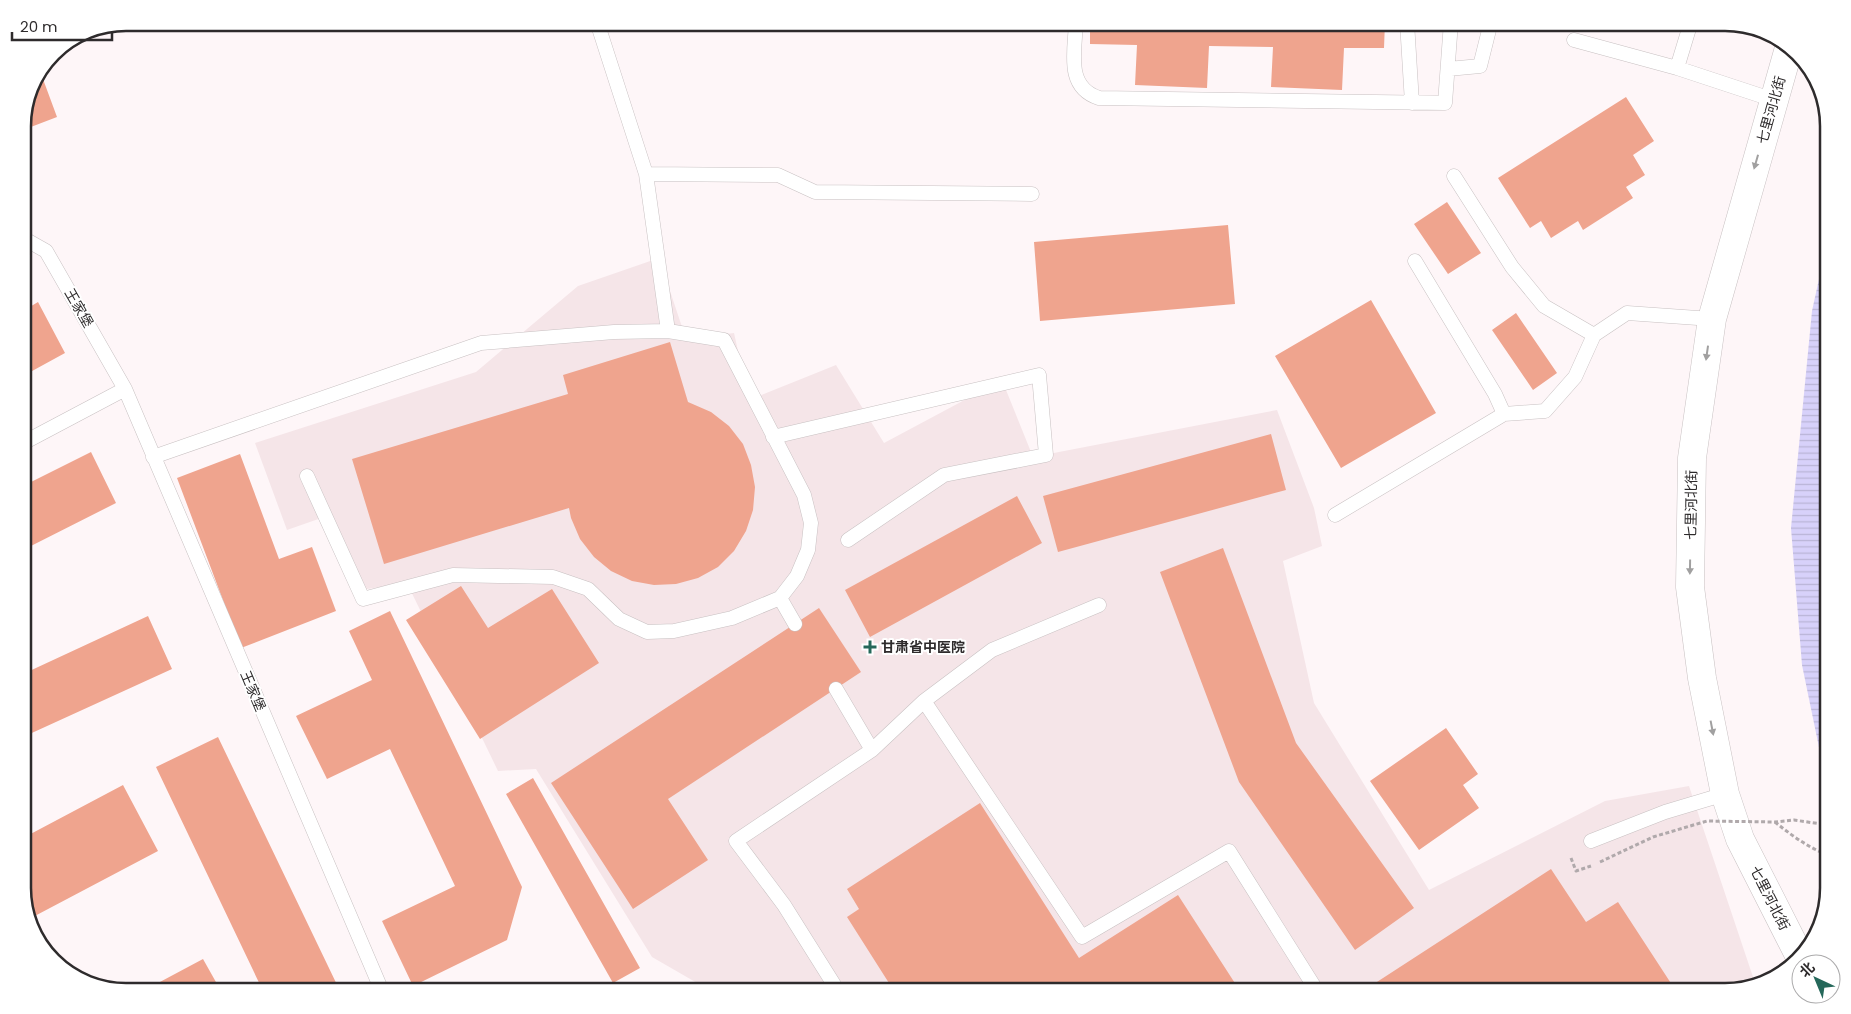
<svg xmlns="http://www.w3.org/2000/svg" width="1851" height="1014" font-family="Poppins,'Noto Sans SC',sans-serif">
  <style>
    .built { fill: #f5e5e8 }
    .water { fill: url(#water-rules) }
    .building { fill: #efa48e }
    .lines { fill: none; stroke-linecap: round; stroke-linejoin: round }
    .lane-casing { stroke: #c8c1c2; stroke-width: 15 }
    .secondary-casing { stroke: #c8c1c2; stroke-width: 29 }
    .path { stroke: #b0a9ab; stroke-width: 3; stroke-dasharray: 4 2.5; stroke-linecap: butt }
    .lane { stroke: #fff; stroke-width: 14 }
    .secondary { stroke: #fff; stroke-width: 28 }
    .path-bridge { stroke: #b0a9ab; stroke-width: 3; stroke-dasharray: 4 2.5; stroke-linecap: butt }
    .oneway { fill: #a1a0a0 }
    .poi-dot { fill: #25685a; stroke: #fff; stroke-width: 2 }
    .labels { text-anchor: middle; dominant-baseline: central; stroke-width: 4; stroke-linejoin: round; paint-order: stroke }
    .street-label { font-size: 14px; fill: #2e2b2c; stroke: #fff }
    .poi-label { font-size: 14px; font-weight: bold; fill: #2e2b2c; stroke: #fff; text-anchor: start }
    .rim { fill: none; stroke: #2e2b2c; stroke-width: 2.5 }
  </style>
  <defs>
    <pattern id="water-rules" width="6" height="5" patternUnits="userSpaceOnUse" patternTransform="scale(1.25)"><rect width="6" height="5" fill="#d7d1fa"/><path d="M0 2.5h6" fill="none" stroke="#b9b4d6"/></pattern>
  </defs>
  <rect width="100%" height="100%" fill="#fef6f8"/>
  <path class="built" d="M659,258L686,339L734,333L749,400L836,365L884,443L1002,380L1033,457L1277,410L1314,508L1322,546L1283,561L1314,703L1429,890L1605,801L1689,786L1755,983L1725,991H711L652,957L536,769L498,771L407,583L354,591L327,516L287,530L255,443L476,372L578,286Z"/>
  <path class="water" d="M1828,238V791L1802,665L1791,528L1812,311Z"/>
  <path class="building" d="M1090,22H1385L1384,48H1344L1342,90L1271,87L1273,47L1209,46L1207,88L1135,85L1137,45L1090,44Z
    M40,71L57,117L23,130V120L33,81Z
    M1626,97L1654,141L1633,155L1645,175L1626,187L1633,198L1583,230L1578,221L1551,238L1541,221L1530,228L1498,178Z
    M1447,202L1481,253L1448,274L1414,224Z
    M1228,225L1235,304L1040,321L1034,242Z
    M1371,300L1436,413L1341,468L1275,356Z
    M38,302L65,353L23,376V311Z
    M1516,313L1557,373L1533,390L1492,330Z
    M670,342L688,402L711,412L729,426L743,444L751,465L755,487L753,510L746,531L734,551L718,567L698,578L676,584L654,585L632,581L611,571L594,557L580,539L571,518L569,508L384,564L352,459L568,394L563,375Z
    M1271,434L1286,490L1058,552L1043,496Z
    M91,452L116,503L23,550V486Z
    M240,454L279,559L312,547L336,611L241,648L177,478Z
    M1017,496L1042,543L870,637L845,590Z
    M1223,548L1296,743L1414,908L1355,950L1239,782L1160,572Z
    M461,586L488,628L552,589L599,663L480,739L406,620Z
    M819,608L861,672L668,799L708,860L633,909L551,783Z
    M390,611L522,887L507,940L413,986L382,921L455,886L390,749L327,779L296,716L372,680L349,631Z
    M148,616L172,669L23,737V674Z
    M1446,728L1478,774L1463,785L1479,808L1419,850L1370,781Z
    M218,737L340,991H263L156,767Z
    M533,778L640,968L613,983L506,794Z
    M123,785L158,851L31,918L23,894V838Z
    M980,803L1079,958L1178,895L1240,991H894L847,917L859,909L847,889Z
    M1551,869L1586,922L1618,902L1676,991H1363Z
    M203,959L221,991H143Z"/>
  <g class="lines">
    <g class="lane-casing">
      <path id="lane" d="M597,22L646,174L778,175L815,192L1032,194
        M1076,22C1075,51 1065,87 1099,98L1445,103L1451,22
        M1407,22L1412,103
        M1691,22L1677,68L1774,100
        M1574,40L1677,68
        M1448,69L1480,66L1491,22
        M646,174L668,331
        M1454,176L1512,267L1544,306L1594,335
        M23,238L46,251L125,389L382,991
        M1415,261L1495,394L1504,414
        M773,437L1039,375L1046,455L944,475L848,540
        M23,443L125,389
        M153,457L481,343L614,332L668,331L724,340L804,495L811,523L808,550L797,576L780,598L732,618L674,631L647,632L619,619L588,589L553,577L453,575L363,599L307,476
        M1335,515L1504,414L1545,411L1575,377L1594,335L1627,313L1712,319
        M780,598L795,624
        M836,689L872,750
        M924,701L1082,937L1229,851L1317,991
        M1591,841L1665,812L1725,794
        M838,991L784,905L736,841L872,750L924,701L992,650L1099,605"/>
    </g>
    <g class="secondary-casing">
      <path id="secondary" d="M1789,48L1712,319L1692,458L1690,587L1702,678L1725,794L1740,839L1799,955"/>
    </g>
    <path class="path" d="M1775,822C1791,835 1809,848 1828,855
      M1571,858L1576,871L1591,866"/>
    <use href="#lane" class="lane"/>
    <use href="#secondary" class="secondary"/>
    <path class="path-bridge" d="M1600,862L1653,837L1707,821L1775,822L1794,820L1828,825"/>
  </g>
  <defs><path id="oneway-solid" d="M-6-.8H1V-3.2L6.5 0L1 3.2V.8H-6Z" transform="scale(1.25)"/></defs>
  <g class="oneway">
    <use href="#oneway-solid" transform="translate(1756 162) rotate(106)"/>
    <use href="#oneway-solid" transform="translate(1707 353) rotate(98)"/>
    <use href="#oneway-solid" transform="translate(1690 567) rotate(91)"/>
    <use href="#oneway-solid" transform="translate(1712 728) rotate(79)"/>
  </g>
  <path class="poi-dot" d="M867.5 639.5h5v5h5v5h-5v5h-5v-5h-5v-5h5z"/>
  <g class="labels">
    <g class="street-label">
      <text transform="translate(1771 110) rotate(-74)">七里河北街</text>
      <text transform="translate(79 308) rotate(60)">王家堡</text>
      <text transform="translate(1691 505) rotate(-89)">七里河北街</text>
      <text transform="translate(253 691) rotate(67)">王家堡</text>
      <text transform="translate(1770 898) rotate(63)">七里河北街</text>
    </g>
    <g class="poi-label">
      <text x="881" y="647">甘肃省中医院</text>
    </g>
  </g>
  <path d="M0 0H1851V1014H0ZM126 31H1725A95 95 0 0 1 1820 126V888A95 95 0 0 1 1725 983H126A95 95 0 0 1 31 888V126A95 95 0 0 1 126 31Z" fill="#fff" fill-rule="evenodd"/>
  <path class="rim" d="M126 31H1725A95 95 0 0 1 1820 126V888A95 95 0 0 1 1725 983H126A95 95 0 0 1 31 888V126A95 95 0 0 1 126 31Z"/>
  <g transform="translate(1816 979) rotate(316)"><circle r="24" fill="#ffffff" stroke="#abaaab"/>
  <path d="M0-4L9 19L0 12L-9 19Z" fill="#25685a"/>
  <text y="-8" font-size="14" font-weight="bold" text-anchor="middle" fill="#2e2b2c">北</text>
  </g>
  <path d="M12 32v8h100v-8" fill="none" stroke="#2e2b2c" stroke-width="2.5"/>
  <text x="20" y="32" font-size="15" fill="#2e2b2c" stroke="#ffffff" stroke-width="4" paint-order="stroke">20 m</text>
</svg>
